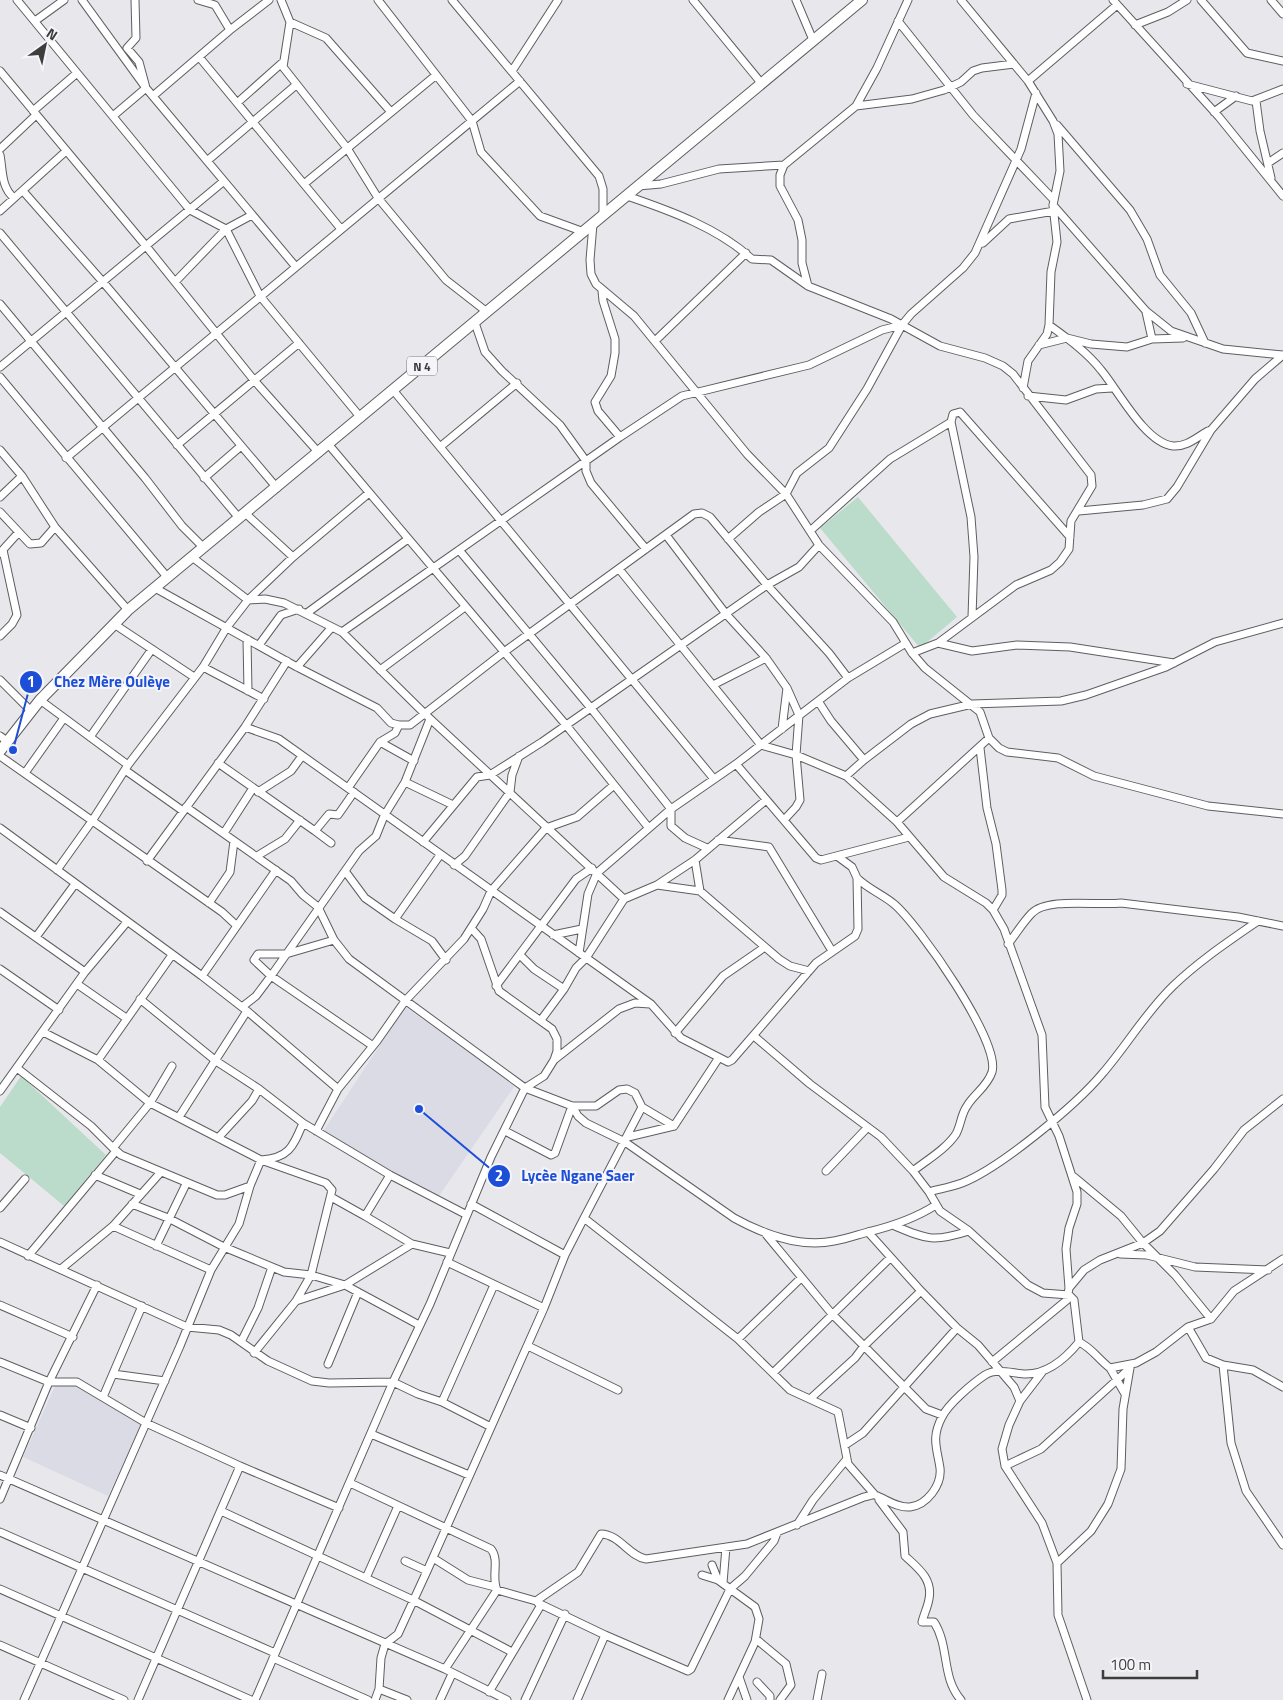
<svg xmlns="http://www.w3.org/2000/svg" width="1283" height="1700" font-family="'Titillium Web',sans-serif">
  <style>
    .built { fill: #dbdbe6 }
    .green { fill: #bcdccb }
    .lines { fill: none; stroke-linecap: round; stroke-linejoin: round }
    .minor-casing { stroke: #5e5e62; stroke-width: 9 }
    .primary-casing { stroke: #5e5e62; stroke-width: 12 }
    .minor { stroke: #fff; stroke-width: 7 }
    .primary { stroke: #fff; stroke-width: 10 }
    .labels { text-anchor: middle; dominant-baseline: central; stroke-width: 4; stroke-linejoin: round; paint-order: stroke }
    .shield { fill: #f5f5f9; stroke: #747476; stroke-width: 1 }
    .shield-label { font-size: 12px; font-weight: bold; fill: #3d3d3e }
    .leader { fill: none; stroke: #1d4ed8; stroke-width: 2 }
    .callout-dot { fill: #1d4ed8; stroke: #f5f5f9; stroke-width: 2 }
    .mark-label { font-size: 15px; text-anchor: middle; font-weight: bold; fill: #fff }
    .callout-label { font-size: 15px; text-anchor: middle; font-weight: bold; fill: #1d4ed8; stroke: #f5f5f9; stroke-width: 4; stroke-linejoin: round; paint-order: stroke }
  </style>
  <rect width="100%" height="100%" fill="#e8e8ec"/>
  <path class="built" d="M405,1007L516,1084L437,1199L322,1133Z
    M59,1377L141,1425L108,1496L23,1457Z"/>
  <path class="green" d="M858,497L957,617L920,648L820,528Z
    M21,1076L106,1155L64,1206L0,1153V1107Z"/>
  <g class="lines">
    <g class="minor-casing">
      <path id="minor" d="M17,0L190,210L226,229L260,296L361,418
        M82,0L146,88L296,267
        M198,0L215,5L230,30
        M281,0L290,22L283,67L347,148L378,198L446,280L487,312
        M378,0L472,121L481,152L540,216L584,232
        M452,0L599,176L603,189V216
        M693,0L762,84
        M796,0L813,40
        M961,0L1028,81L1053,121L1058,134L1060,171L1053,205L1057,242L1051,272L1049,325L1047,334L1028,361L1023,388
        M1113,0L1219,117L1283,196
        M1201,0L1247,53L1283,61
        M1271,0L1283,14
        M35,21L64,0
        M898,21L973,115L1054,200
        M290,22L326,38L391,112
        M1135,25L1168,12L1187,0
        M200,58L341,229
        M0,71L146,246L253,379L319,453
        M512,71L558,0
        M1028,81L1117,5
        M1187,84L1252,101L1283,89
        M153,96L230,30L269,0
        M1256,101L1260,131L1271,178
        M237,103L283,62
        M856,106L877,68L908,0
        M33,111L77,73
        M1214,112L1236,96
        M113,116L146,88L139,62L127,48L136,38L135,0
        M1057,125L1130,210L1147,239L1160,275L1191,313L1205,343
        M0,149L36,115
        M0,155C3,171 1,187 14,198
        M207,161L296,85
        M1268,163L1283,153
        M304,184L435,76
        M638,186L661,184L719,169L784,165
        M23,191L103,282L277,488
        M627,196C671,211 718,228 752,259L771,260L808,286L891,319L940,346L985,358L1003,366L1013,374L1091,475L1092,486L1071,521L1069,549L1060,562L1051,570L1016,585L938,643L912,653
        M1053,205L1146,311L1171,331L1223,349L1283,355
        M0,211L65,152
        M593,224L590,260L591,274L596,284L634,316L747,454L786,494L819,545L893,622L912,653L925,668L980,712L989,738L999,748L1007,752L1058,758L1094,776L1208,806L1283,814
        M0,233L239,518
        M983,243L1009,219L1054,211
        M175,282L226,229L252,215
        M808,286L802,263V240L798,220L780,186V175L784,165L856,106L912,99L944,90L961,82L973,71L982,68L1014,64
        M602,291L603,301L615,339V353L611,376L595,402L598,411L620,437
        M0,304L145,478L182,526L204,548
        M1146,312L1152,339
        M475,323L485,352L502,371L560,425L586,461V471L591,483L646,549
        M1049,325C1067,338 1087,352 1101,370C1118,390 1145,443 1173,446C1187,447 1197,437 1208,431
        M655,341L746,253
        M1039,345L1067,338L1091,344L1127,347L1152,339L1183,338
        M0,367L224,181
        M0,377L168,578
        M393,390L714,779
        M1028,396L1066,400L1096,389L1112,388
        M177,445L299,343
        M329,445L566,725L648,827
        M440,447L517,383
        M0,450L22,476L55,527L128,610
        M66,458L520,81
        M204,478L241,446
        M0,497L22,476
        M1079,511L1143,505L1167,499L1177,487L1211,430L1255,379L1283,355
        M0,512L30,544L41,543L55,527
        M245,513L293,557
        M810,531L890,459L951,422
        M666,535L726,614L766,658L787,688L799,715L796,755L800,800L796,807L784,820
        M728,539L759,512L786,494L797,473L829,448L867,389L902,325L911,314L963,268L975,253L1021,149L1036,93
        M459,550L590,707L671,809V826L685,838L707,848
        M0,553L18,533
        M192,557L248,600L265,599L284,603L342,632L425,714L624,899
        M619,569L761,745L796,755L846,776L897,822L944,877L986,903L993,910L1004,929L1042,1035L1045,1107L1059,1136L1077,1192V1204L1069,1228L1066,1249L1069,1288L1067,1300L992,1362
        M155,588L297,667L377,708L391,723L399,725
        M307,613L408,539
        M972,617L974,557L971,517L951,422L953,414L960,412L1070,537
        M114,624L194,677
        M342,632L620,437L682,396L809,365L882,330L902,325
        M0,636L12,624L17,615L3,550
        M247,639L248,691
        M938,643L972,651L1017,645L1070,647L1174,663
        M259,645L281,615L299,609
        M203,667L264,699
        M297,667L332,627
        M380,670L465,607
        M0,680L31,711
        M713,685L766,658
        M40,700L128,765
        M818,701L831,721L864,760
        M245,727L279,739L651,1004L681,1038L728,1062L732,1060L816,963L855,936L858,929L857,878L852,867L837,856
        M782,729L787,688
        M0,736L7,741
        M90,737L152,649
        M380,742L414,761
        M980,748L987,808L996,844L1002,890V895L993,910
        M0,756L222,912L236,925
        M218,763L315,831
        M736,764L816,858L821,860L909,837
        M125,770L183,811
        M25,773L64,718
        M846,776L864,760L911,724L930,714L972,704L1061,701L1086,695L1166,667L1215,642L1283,623
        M405,782L453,805
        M348,788L380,742L395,733L399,725H410L504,652L694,514L702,513L710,517L767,585L829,653L848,678
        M258,792L291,771L302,756
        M186,807L291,881L303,895L318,907L334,940L349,959L525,1088L572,1106H596L619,1090L627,1089L635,1093L642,1107L674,1126L718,1059
        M897,822L989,738
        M0,828L202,976L247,1011L338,1089L316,1131
        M224,833L253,788
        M718,840L769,847L832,951
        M423,842L477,777L490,775L542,742L767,585L799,567L819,545
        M331,843L315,831L329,814L338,815L354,792
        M257,856L285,839L300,820
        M695,860L700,891
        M147,861L245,727L287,661
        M454,865L465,856L510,792L512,775L519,756
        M57,870L92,821L128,765L203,667L227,627L248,600L293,557L369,493
        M345,871L365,898L395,919L440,855
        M857,878C868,889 882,894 894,904C918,924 1001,1042 992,1072C987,1087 974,1094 967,1106C961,1114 961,1125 956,1134C946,1149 927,1160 913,1171
        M657,885L700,891L779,959L790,966L809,971
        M209,903L230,872L234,841
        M0,912L85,972
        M395,919L432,941L446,960
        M553,935L582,929
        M36,937L75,884
        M334,940L286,954H258L254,960L271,976L359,851L376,836L384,816L405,782L430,719
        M1008,944C1016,934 1023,922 1032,913C1047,897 1099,906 1121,903L1238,917L1283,926
        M579,953L588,894L597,873L671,809L736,764L848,678L906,643
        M520,955L534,969L564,989
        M0,969L59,1010
        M202,976L276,870
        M77,984L126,1018
        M496,986L576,879L592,868
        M140,999L216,1061L259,1089L303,1123
        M242,1007L256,996L271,976L373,1046
        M541,1020L564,989L576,968L586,958L624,899L657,885L695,860L766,800
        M43,1032L98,1060L150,1103L261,1160L326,1183L332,1190L311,1275L296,1301L254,1353
        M675,1033L723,976L765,947
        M754,1036L810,1084L881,1137L913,1171L929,1192L940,1211L969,1231L1028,1285L1043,1293L1069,1295L1074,1300L1079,1342
        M98,1060L172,955
        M554,1060L619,1009L635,1003L650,1004
        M17,1068L91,1126L113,1148L150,1103L172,1066
        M338,1089L377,1041L405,1001L464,939L483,909L491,891L546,828L577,817L614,785
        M0,1091L85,972L127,922
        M572,1106L578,1116L586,1123L625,1142L734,1218C763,1234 801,1248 834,1241C846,1239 857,1235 868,1232C893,1226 914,1219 936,1205
        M642,1107L584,1218L738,1339L790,1390L838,1412L848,1464L875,1495
        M179,1117L247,1011
        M505,1131L551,1155L555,1153L572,1106
        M628,1137L674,1126
        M218,1138L252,1101L259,1089
        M113,1148L121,1155L217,1195H225L250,1186
        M826,1171L867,1128
        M95,1175L140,1194
        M1074,1177L1121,1216L1143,1243L1175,1275L1211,1319
        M929,1192C940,1189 951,1187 962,1183C1000,1168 1075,1106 1102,1074C1127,1045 1146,1012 1173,986C1199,961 1229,941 1258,921
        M331,1197L365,1216L390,1175
        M132,1204L168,1218L224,1247L284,1272L311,1275L345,1285L419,1325
        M471,1204L565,1255
        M0,1208L25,1179
        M365,1216L412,1244
        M113,1226L211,1270
        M895,1226C928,1240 934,1242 969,1231
        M764,1232L832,1314L864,1346L855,1358L810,1399
        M868,1232L921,1291L957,1328L978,1345L1014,1387L1020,1401L1009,1425L1002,1449L1005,1466L1042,1523L1057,1563L1058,1615L1087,1700
        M0,1242L187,1327L219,1330L231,1335L268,1361L312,1381L329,1383L393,1382L418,1394L442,1402L491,1427
        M156,1246L186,1184
        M1120,1254L1147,1255L1195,1267L1268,1270
        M28,1256L116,1151
        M61,1269L113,1226L161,1172
        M1069,1288L1084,1270L1100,1260L1143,1243L1160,1231L1214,1169L1244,1130L1283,1099
        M921,1291L864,1346L926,1409L942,1415
        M296,1301L345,1285L412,1244L450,1253
        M0,1305L73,1337
        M544,1308L565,1255L584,1218
        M1188,1327L1206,1358L1223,1365L1253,1370L1283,1387
        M738,1339L801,1278
        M241,1342L258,1308L272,1267
        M528,1346L618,1390
        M0,1362L49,1382H77L146,1423L240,1466L339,1508
        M328,1364L358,1292
        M1223,1365L1231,1443L1246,1491L1283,1545
        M1110,1368L1125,1394
        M773,1373L890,1258
        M113,1374L165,1381
        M103,1397L142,1306
        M1020,1401L1043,1371
        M442,1402L494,1285
        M0,1415L31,1428
        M371,1434L469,1475
        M845,1445L863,1433L957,1328
        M1005,1466L1041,1449L1130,1368
        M0,1475L445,1669L507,1700
        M350,1483L491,1549C500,1560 491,1577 497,1590
        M0,1499L49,1382L97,1285
        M879,1500L903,1532L905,1556C918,1568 933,1579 929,1599C928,1606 924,1614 922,1622H934C950,1647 941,1677 961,1700
        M221,1511L413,1600L512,1652
        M797,1525L813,1500L846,1460
        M0,1532L275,1653
        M433,1558L468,1580L495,1587
        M405,1561L427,1571
        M1057,1563L1091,1531L1108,1504L1121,1469L1123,1409L1130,1368
        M712,1565L718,1580
        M702,1575L718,1580L755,1607L759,1619L755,1642L728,1700
        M366,1578L398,1506
        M723,1583L726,1547
        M0,1589L251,1700
        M538,1603L605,1635
        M756,1639L786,1664L791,1685L780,1700
        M0,1645L124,1700
        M273,1658L368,1700
        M445,1669L497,1590L536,1601L578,1572L601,1534C619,1534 630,1557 646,1559L747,1544L864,1497C866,1497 873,1494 875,1495C886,1499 897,1508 910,1507C927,1505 942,1485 940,1468C937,1448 931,1438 942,1417C948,1404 973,1383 985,1375C997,1367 1014,1374 1026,1374C1049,1374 1066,1358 1079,1342C1092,1348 1099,1360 1110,1368L1136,1363L1156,1352L1188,1327L1211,1319L1234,1291L1283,1259
        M739,1677L747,1700
        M757,1682L770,1696V1700
        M379,1689L407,1700
        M489,1692L541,1605
        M24,1700L180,1346L211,1270L239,1224L250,1186L261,1160C289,1158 293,1147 303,1123L390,1175L467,1215
        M138,1700L240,1466
        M255,1700L393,1382L430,1304L491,1157L525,1088L544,1076L554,1060L557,1051V1039L552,1029L499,991L481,939L471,928
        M375,1700L379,1689L381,1658L385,1644L398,1634L427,1571L544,1308L447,1262
        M440,1700L452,1674
        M525,1700L565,1614
        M577,1700L605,1635L688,1671L691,1669L730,1589L745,1576L774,1541L777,1533
        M817,1700L822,1674"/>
    </g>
    <g class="primary-casing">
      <path id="primary" d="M0,751L40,700L128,610L862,0"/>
    </g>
    <use href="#minor" class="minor"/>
    <use href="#primary" class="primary"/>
  </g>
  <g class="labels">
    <rect class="shield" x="407" y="356.5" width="30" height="19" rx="4"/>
    <g class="shield-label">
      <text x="422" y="366">N 4</text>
    </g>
  </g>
  <path class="leader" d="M13 750L31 682M419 1109L499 1176"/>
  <g class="callout-dot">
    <circle cx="13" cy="750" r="5"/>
    <circle cx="419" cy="1109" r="5"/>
    <circle cx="31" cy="682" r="12"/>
    <circle cx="499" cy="1176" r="12"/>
  </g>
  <g class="mark-label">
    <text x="31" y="687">1</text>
    <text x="499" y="1181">2</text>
  </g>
  <g class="callout-label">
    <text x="112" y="687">Chez Mère Oulèye</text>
    <text x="578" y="1181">Lycèe Ngane Saer</text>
  </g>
  <g transform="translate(45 45) rotate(33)" stroke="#f5f5f9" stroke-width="4" paint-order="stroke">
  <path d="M0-4L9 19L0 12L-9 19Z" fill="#3d3d3e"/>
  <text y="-8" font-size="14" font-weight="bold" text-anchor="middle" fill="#3d3d3e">N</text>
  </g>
  <path d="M1103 1670v8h94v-8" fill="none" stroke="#3d3d3e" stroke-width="2.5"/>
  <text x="1110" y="1670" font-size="15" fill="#3d3d3e" stroke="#f5f5f9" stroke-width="4" paint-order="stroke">100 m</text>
</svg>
